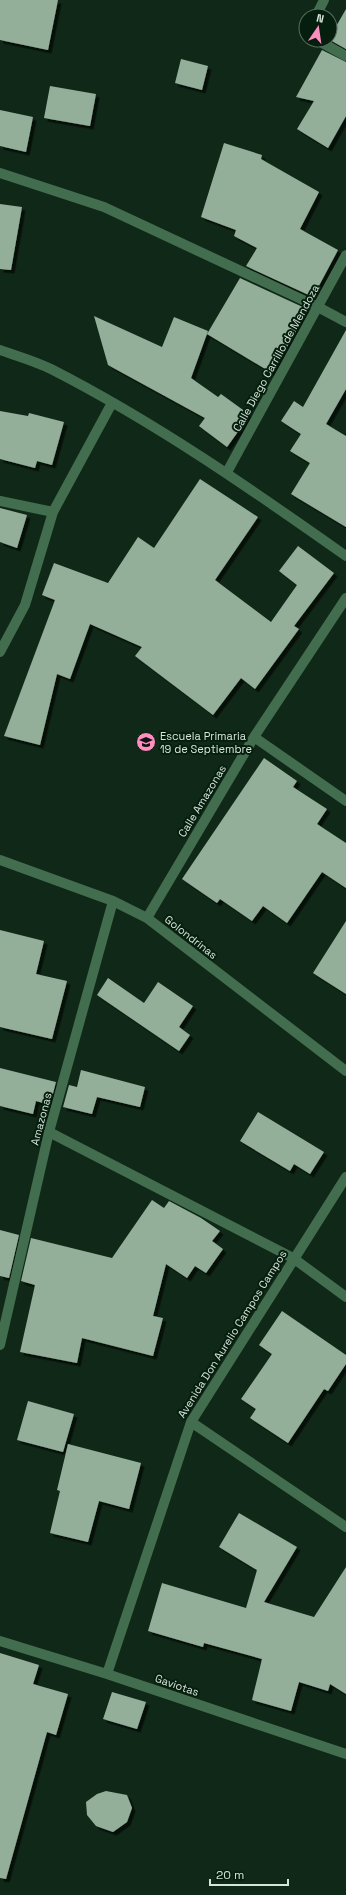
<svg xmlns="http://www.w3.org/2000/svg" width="346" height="1895" font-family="'Space Grotesk',sans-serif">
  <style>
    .building { fill: #93af99; filter: url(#shadow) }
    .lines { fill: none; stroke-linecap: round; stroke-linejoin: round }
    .minor { stroke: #426d4e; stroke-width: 10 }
    .labels { text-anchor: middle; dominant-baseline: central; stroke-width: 4; stroke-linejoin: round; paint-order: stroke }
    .street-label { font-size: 11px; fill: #d6e5d9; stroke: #061e0e }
    .poi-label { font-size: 11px; fill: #d6e5d9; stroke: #061e0e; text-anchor: start }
  </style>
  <defs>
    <filter id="shadow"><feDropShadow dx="3.5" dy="3.5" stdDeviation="0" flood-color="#0009"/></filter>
  </defs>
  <rect width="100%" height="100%" fill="#102817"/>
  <path class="building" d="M0,0H58L48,50L0,40Z
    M346,9V49L330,40V37Z
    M322,50L346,62V116L328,148L297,129L314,101L296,97Z
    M181,59L208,66L202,90L175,83Z
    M50,86L96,94L90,126L44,118Z
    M0,110L33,117L26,152L0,146Z
    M224,143L262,155L261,159L319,192L300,229L338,250L313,297L246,266L257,248L234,236L236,230L201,217Z
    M0,204L22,207L11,270L0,269Z
    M240,278L307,309L303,316L304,317L272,373L207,334Z
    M94,316L162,347L174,317L208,331L191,378L218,397L221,394L250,415L227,447L199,426L205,418L108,365Z
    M346,330V389L326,424L346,436V527L291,494L310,463L290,451L301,434L281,421L294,401L303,407Z
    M0,411L28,416L29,413L64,422L52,465L37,461L35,468L0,459Z
    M200,479L258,517L215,580L271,622L297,585L279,571L298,546L334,573L294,626L299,629L255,689L241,678L213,715L135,656L142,647L90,624L70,679L57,674L40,745L4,736L55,600L42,595L54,563L108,583L138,537L154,548Z
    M0,508L27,515L17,548L0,542Z
    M264,758L297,781L293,787L327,809L317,824L346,843V888L322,872L287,923L263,906L252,921L220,899L217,903L182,879Z
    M346,921V994L313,973Z
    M0,930L44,941L36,974L67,981L52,1039L0,1027Z
    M108,978L144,1003L158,982L193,1006L179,1027L190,1035L179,1051L97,995Z
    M0,1068L56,1082L50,1105L36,1101L33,1114L0,1106Z
    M81,1070L145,1087L140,1107L97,1097L92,1114L63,1107L69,1085L77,1087Z
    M258,1112L324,1152L310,1174L294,1164L290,1171L240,1141Z
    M152,1200L164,1208L169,1201L201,1218L220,1231L212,1241L223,1249L206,1273L195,1266L187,1278L166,1264L153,1316L163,1318L153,1356L82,1338L77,1363L20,1352L35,1285L21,1281L31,1238L112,1258Z
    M0,1230L19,1235L9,1278L0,1276Z
    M282,1311L346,1355V1364L328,1391L324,1389L288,1443L250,1418L256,1409L241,1399L272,1354L259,1345Z
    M28,1401L74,1414L63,1452L17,1440Z
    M68,1444L141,1463L129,1509L99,1501L88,1542L50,1533L60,1491L57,1490Z
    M239,1513L297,1547L264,1602L314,1617L346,1567V1694L330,1684L328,1691L299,1682L291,1711L252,1700L262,1659L204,1643L203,1647L148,1631L162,1583L246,1608L257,1570L219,1547Z
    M0,1653L39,1665L33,1684L68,1694L56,1735L47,1732L6,1879L0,1878Z
    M112,1692L146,1702L137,1729L103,1719Z
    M106,1791L127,1795L132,1808L127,1822L113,1832L96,1826L87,1815L86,1802L97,1794Z"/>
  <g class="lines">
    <path class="minor" d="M316,16L324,0
      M317,40L346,56
      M0,173L104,207L318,307L346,322
      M0,350C17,356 35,361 51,369C155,422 251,489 346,556
      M227,472L346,255
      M0,501L53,512
      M0,652L25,605L53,512L112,403
      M254,737L346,801
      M0,860L113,901L147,918L346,1071
      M147,918L254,737L346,598
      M49,1132L293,1258L346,1297
      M0,1345L49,1132L113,901
      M191,1422L346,1527
      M0,1641L107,1674L346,1754
      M107,1674L191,1422L346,1177"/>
  </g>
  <defs>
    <g id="school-disc" transform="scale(1)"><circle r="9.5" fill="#fd8ebe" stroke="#061e0e"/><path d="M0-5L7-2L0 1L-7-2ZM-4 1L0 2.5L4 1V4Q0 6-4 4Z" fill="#111"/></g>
  </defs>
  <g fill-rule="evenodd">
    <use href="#school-disc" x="146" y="742"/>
  </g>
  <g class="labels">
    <g class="street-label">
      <text transform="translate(276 358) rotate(-61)">Calle Diego Carrillo de Mendoza</text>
      <text transform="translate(202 801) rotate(-59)">Calle Amazonas</text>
      <text transform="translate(191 937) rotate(38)">Golondrinas</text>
      <text transform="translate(41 1119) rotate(-75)">Amazonas</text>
      <text transform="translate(232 1334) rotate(-58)">Avenida Don Aurelio Campos Campos</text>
      <text transform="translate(177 1685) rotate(19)">Gaviotas</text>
    </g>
    <g class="poi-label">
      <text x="160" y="736">Escuela Primaria<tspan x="160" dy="13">19 de Septiembre</tspan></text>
    </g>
  </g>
  <g transform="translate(318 28) rotate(13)"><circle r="19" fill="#061e0e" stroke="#596e5f"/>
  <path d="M0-3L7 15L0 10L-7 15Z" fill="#fd8ebe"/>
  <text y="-6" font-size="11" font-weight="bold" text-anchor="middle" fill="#d6e5d9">N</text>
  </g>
  <path d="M210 1879v6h78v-6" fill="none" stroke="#d6e5d9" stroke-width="2"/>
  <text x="216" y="1879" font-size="12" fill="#d6e5d9" stroke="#061e0e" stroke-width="3" paint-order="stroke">20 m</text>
</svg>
